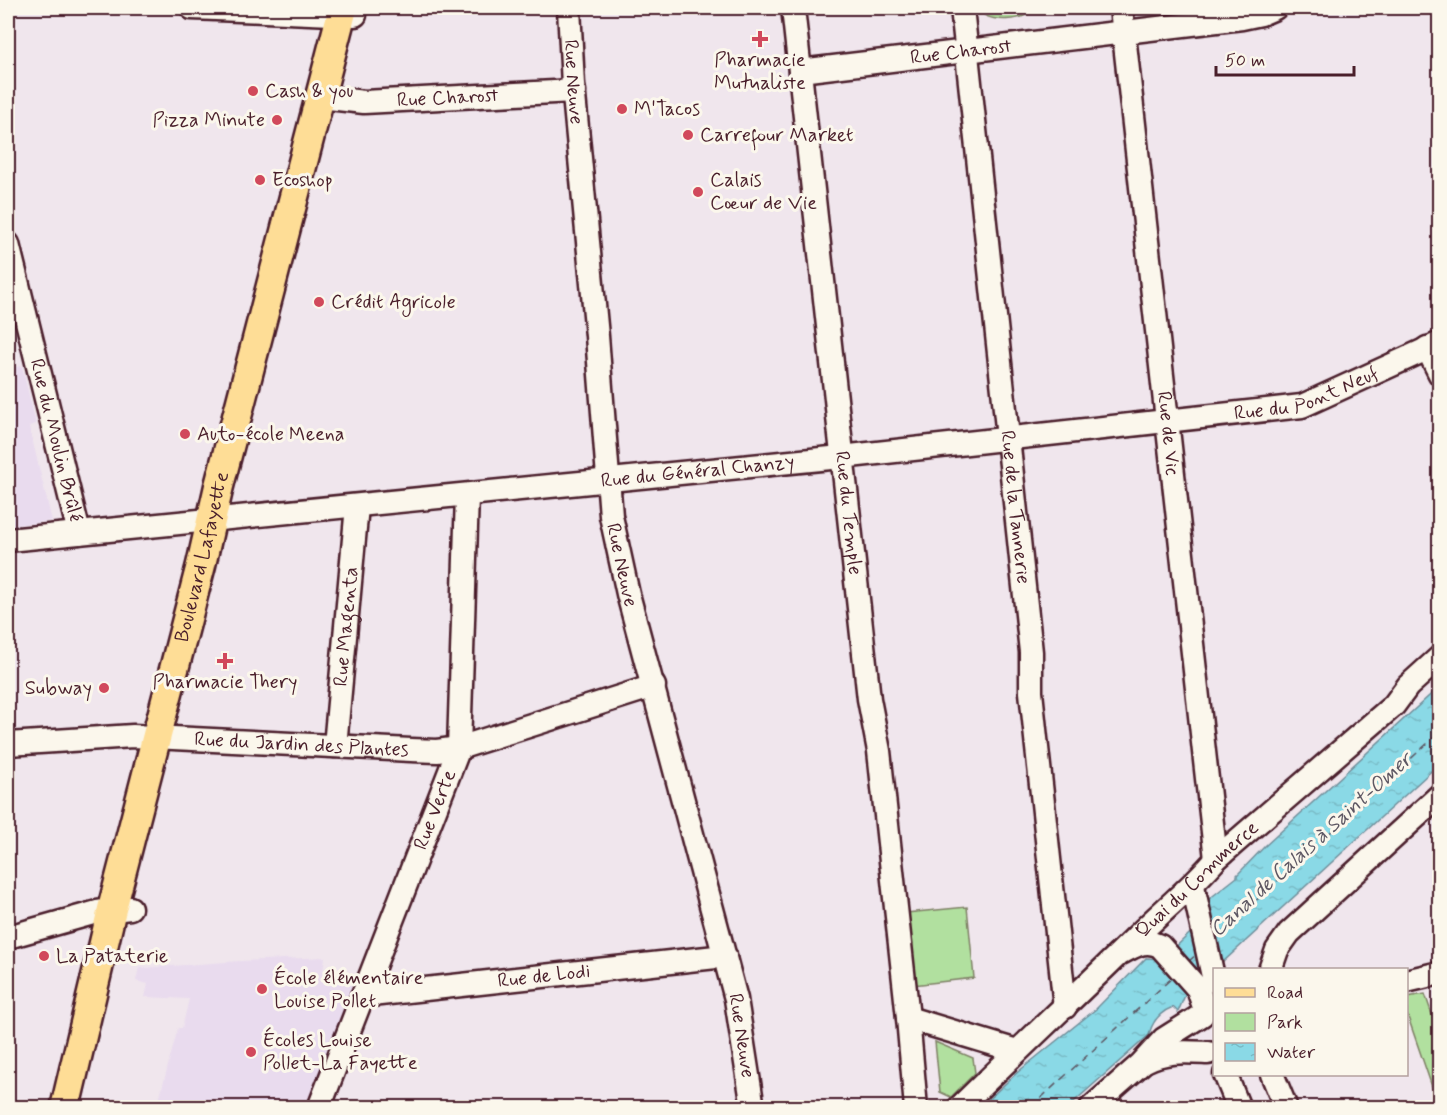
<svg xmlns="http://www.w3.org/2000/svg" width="1447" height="1115" font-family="Mynerve,sans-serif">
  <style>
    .built { fill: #e9dbee }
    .green { fill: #b1e09f; stroke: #7e8065; stroke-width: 1.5 }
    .water { fill: url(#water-ripples); stroke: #708f9b; stroke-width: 1.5 }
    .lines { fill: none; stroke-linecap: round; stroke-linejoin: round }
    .ferry { stroke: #5d5763; stroke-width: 1.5; stroke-dasharray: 8 6; stroke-linecap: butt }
    .minor-casing { stroke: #4a1f2b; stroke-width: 27 }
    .major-casing { stroke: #4a1f2b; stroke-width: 33 }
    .minor { stroke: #fbf7ec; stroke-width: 22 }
    .major { stroke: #fedd96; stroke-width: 28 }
    .poi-dot { fill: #d1495b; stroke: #fbf7ec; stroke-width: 2 }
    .labels { text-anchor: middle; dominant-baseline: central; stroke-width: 6; stroke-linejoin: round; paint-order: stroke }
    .street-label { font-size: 20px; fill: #4a1f2b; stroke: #fbf7ec }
    .poi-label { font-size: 20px; fill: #4a1f2b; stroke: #fbf7ec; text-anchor: start }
    .water-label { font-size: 21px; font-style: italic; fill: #5d5763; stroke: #fbf7ec }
  </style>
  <defs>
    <pattern id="water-ripples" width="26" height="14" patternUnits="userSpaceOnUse" patternTransform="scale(1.5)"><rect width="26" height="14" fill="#8ad9e6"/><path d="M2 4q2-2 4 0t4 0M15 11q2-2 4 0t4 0" fill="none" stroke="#79bac5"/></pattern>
  </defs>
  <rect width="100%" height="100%" fill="#f0e6ed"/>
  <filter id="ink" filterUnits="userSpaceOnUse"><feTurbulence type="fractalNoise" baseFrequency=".0167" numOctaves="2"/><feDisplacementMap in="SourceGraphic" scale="12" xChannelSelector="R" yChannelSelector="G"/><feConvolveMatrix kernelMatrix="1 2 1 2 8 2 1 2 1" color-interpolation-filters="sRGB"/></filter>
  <g filter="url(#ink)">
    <path class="built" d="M22,366L36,424L29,426L52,521L8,526V369Z
      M325,957L322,979L340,978L341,973L359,979L309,1108L157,1107L178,1028H182L189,999L145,997L148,984L136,981L139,967L144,968L240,961Z"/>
    <path class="green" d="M982,8H1032C1027,22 992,22 983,14Z
      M967,907L974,978L913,985L906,913Z
      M1425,994L1439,1035V1107L1407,1014V997Z
      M935,1042L973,1058L975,1073L951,1097L940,1092Z"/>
    <path class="water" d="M1439,687V764L1224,961L1218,957L1188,988L1178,1012L1173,1007C1160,1012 1152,1022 1149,1035L1068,1107L979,1108L1019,1071L1096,1009L1146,958L1163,959L1208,916L1204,903L1237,877V875L1265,846Z"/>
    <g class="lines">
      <path class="ferry" d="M1215,938L1440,732
        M1188,962L1198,953
        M1030,1108L1174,976"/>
      <g class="minor-casing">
        <g id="minor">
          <path d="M192,8L355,15"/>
          <path id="s1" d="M569,8L573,85L597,336L611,516L628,594L736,999L753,1108"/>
          <path id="s2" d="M793,8L869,699L879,751L908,1018L916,1108"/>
          <path id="s3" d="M962,8L1031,652V692L1065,1007"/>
          <path id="s4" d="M1121,8L1216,859"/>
          <path id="s5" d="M800,71L1242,18L1261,14L1275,8"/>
          <path id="s6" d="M320,97L364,102L574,91"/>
          <path id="s7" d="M8,244L79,533"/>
          <path d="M1427,348L1440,374"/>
          <path id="s8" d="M8,540L841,457L1302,406L1440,343"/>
          <path id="s9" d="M8,744L133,736L411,750L437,751L459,748L654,686"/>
          <path id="s10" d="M335,746L357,506"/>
          <path d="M1193,886L1214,981"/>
          <path d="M8,937L97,912L130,908"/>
          <path d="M1123,952C1136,945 1146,939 1160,946L1198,989L1205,1010"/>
          <path d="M1270,970L1277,950L1289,933L1440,795"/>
          <path d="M1406,981L1440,973"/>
          <path id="s11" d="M362,996L725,956"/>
          <path d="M908,1018L1017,1051"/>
          <path d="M1145,1061C1165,1050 1186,1052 1208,1053"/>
          <path d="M1225,1074L1239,1108"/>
          <path d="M1272,1074L1286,1108"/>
          <path id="s12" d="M319,1108L459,748L467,495"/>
          <path id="s13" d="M959,1108C1017,1051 1076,996 1134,939C1161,912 1191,888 1216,859L1394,705L1408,686L1440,657"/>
          <path d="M1091,1108L1141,1064L1164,1039L1202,1015"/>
        </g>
      </g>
      <g class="major-casing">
        <g id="major">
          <path id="s14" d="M65,1108L112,909L201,565L219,486L343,8"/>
        </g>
      </g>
      <use href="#minor" class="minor"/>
      <use href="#major" class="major"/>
    </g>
  </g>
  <g class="poi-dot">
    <path d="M757 30h6v6h6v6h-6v6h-6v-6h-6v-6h6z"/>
    <circle cx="253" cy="91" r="6"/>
    <circle cx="622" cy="109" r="6"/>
    <circle cx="277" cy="120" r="6"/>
    <circle cx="688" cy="135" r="6"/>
    <circle cx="260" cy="180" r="6"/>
    <circle cx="698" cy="192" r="6"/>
    <circle cx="319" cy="302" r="6"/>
    <circle cx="185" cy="434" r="6"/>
    <path d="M222 652h6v6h6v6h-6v6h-6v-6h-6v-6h6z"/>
    <circle cx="104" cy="688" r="6"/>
    <circle cx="44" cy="956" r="6"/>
    <circle cx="262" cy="989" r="6"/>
    <circle cx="251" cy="1052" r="6"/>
  </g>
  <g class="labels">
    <g class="street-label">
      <text stroke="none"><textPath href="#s5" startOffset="162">Rue Charost</textPath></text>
      <text stroke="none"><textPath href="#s1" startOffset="74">Rue Neuve</textPath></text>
      <text stroke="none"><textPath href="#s6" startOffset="128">Rue Charost</textPath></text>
      <text stroke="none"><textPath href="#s8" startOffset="1308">Rue du Pont Neuf</textPath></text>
      <text stroke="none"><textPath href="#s4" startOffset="428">Rue de Vic</textPath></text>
      <text stroke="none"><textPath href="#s7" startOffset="202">Rue du Moulin Brûlé</textPath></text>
      <text stroke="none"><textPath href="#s8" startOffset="693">Rue du Général Chanzy</textPath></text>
      <text stroke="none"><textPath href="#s3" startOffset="502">Rue de la Tannerie</textPath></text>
      <text stroke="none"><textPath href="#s2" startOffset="508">Rue du Temple</textPath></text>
      <text stroke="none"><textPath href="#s14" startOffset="568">Boulevard Lafayette</textPath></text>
      <text stroke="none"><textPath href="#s1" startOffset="560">Rue Neuve</textPath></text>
      <text stroke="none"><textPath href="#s10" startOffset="120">Rue Magenta</textPath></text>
      <text stroke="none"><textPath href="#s9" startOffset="294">Rue du Jardin des Plantes</textPath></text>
      <text stroke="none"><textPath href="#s12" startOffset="320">Rue Verte</textPath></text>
      <text stroke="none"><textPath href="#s13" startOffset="330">Quai du Commerce</textPath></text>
      <text stroke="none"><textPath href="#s11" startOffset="183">Rue de Lodi</textPath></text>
      <text stroke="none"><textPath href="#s1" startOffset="1046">Rue Neuve</textPath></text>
    </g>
    <g class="poi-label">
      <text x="760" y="60" text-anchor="middle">Pharmacie<tspan x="760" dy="23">Mutualiste</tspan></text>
      <text x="265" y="91">Cash &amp; you</text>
      <text x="634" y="109">M'Tacos</text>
      <text x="265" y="120" text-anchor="end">Pizza Minute</text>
      <text x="700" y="135">Carrefour Market</text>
      <text x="272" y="180">Ecoshop</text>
      <text x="710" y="180">Calais<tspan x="710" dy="23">Cœur de Vie</tspan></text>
      <text x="331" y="302">Crédit Agricole</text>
      <text x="197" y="434">Auto-école Meena</text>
      <text x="225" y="682" text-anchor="middle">Pharmacie Thery</text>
      <text x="92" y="688" text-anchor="end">Subway</text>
      <text x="56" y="956">La Pataterie</text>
      <text x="274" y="978">École élémentaire<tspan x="274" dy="23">Louise Pollet</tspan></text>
      <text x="263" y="1040">Écoles Louise<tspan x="263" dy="23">Pollet-La Fayette</tspan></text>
    </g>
    <g class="water-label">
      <text transform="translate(1311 845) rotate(-42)">Canal de Calais à Saint-Omer</text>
    </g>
  </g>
  <rect width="1447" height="1115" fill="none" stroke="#fbf7ec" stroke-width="30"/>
  <rect x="15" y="15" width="1417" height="1085" fill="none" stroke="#4a1f2b" stroke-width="2" filter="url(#ink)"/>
  <rect x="1213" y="968" width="195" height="108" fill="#fbf7ec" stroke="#b4a19f" stroke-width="1.5"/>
  <rect x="1225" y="988" width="30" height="9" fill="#fedd96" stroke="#b4a19f" stroke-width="1.5"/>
  <text x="1267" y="998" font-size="18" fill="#4a1f2b">Road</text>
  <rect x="1225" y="1013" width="30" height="18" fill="#b1e09f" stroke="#b4a19f" stroke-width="1.5"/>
  <text x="1267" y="1028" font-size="18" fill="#4a1f2b">Park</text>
  <rect x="1225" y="1043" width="30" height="18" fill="url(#water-ripples)" stroke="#b4a19f" stroke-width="1.5"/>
  <text x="1267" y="1058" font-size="18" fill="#4a1f2b">Water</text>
  <path d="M1216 66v9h138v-9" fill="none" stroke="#4a1f2b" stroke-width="3"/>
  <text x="1225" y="66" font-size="18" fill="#4a1f2b" stroke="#fbf7ec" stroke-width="4.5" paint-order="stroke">50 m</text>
</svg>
